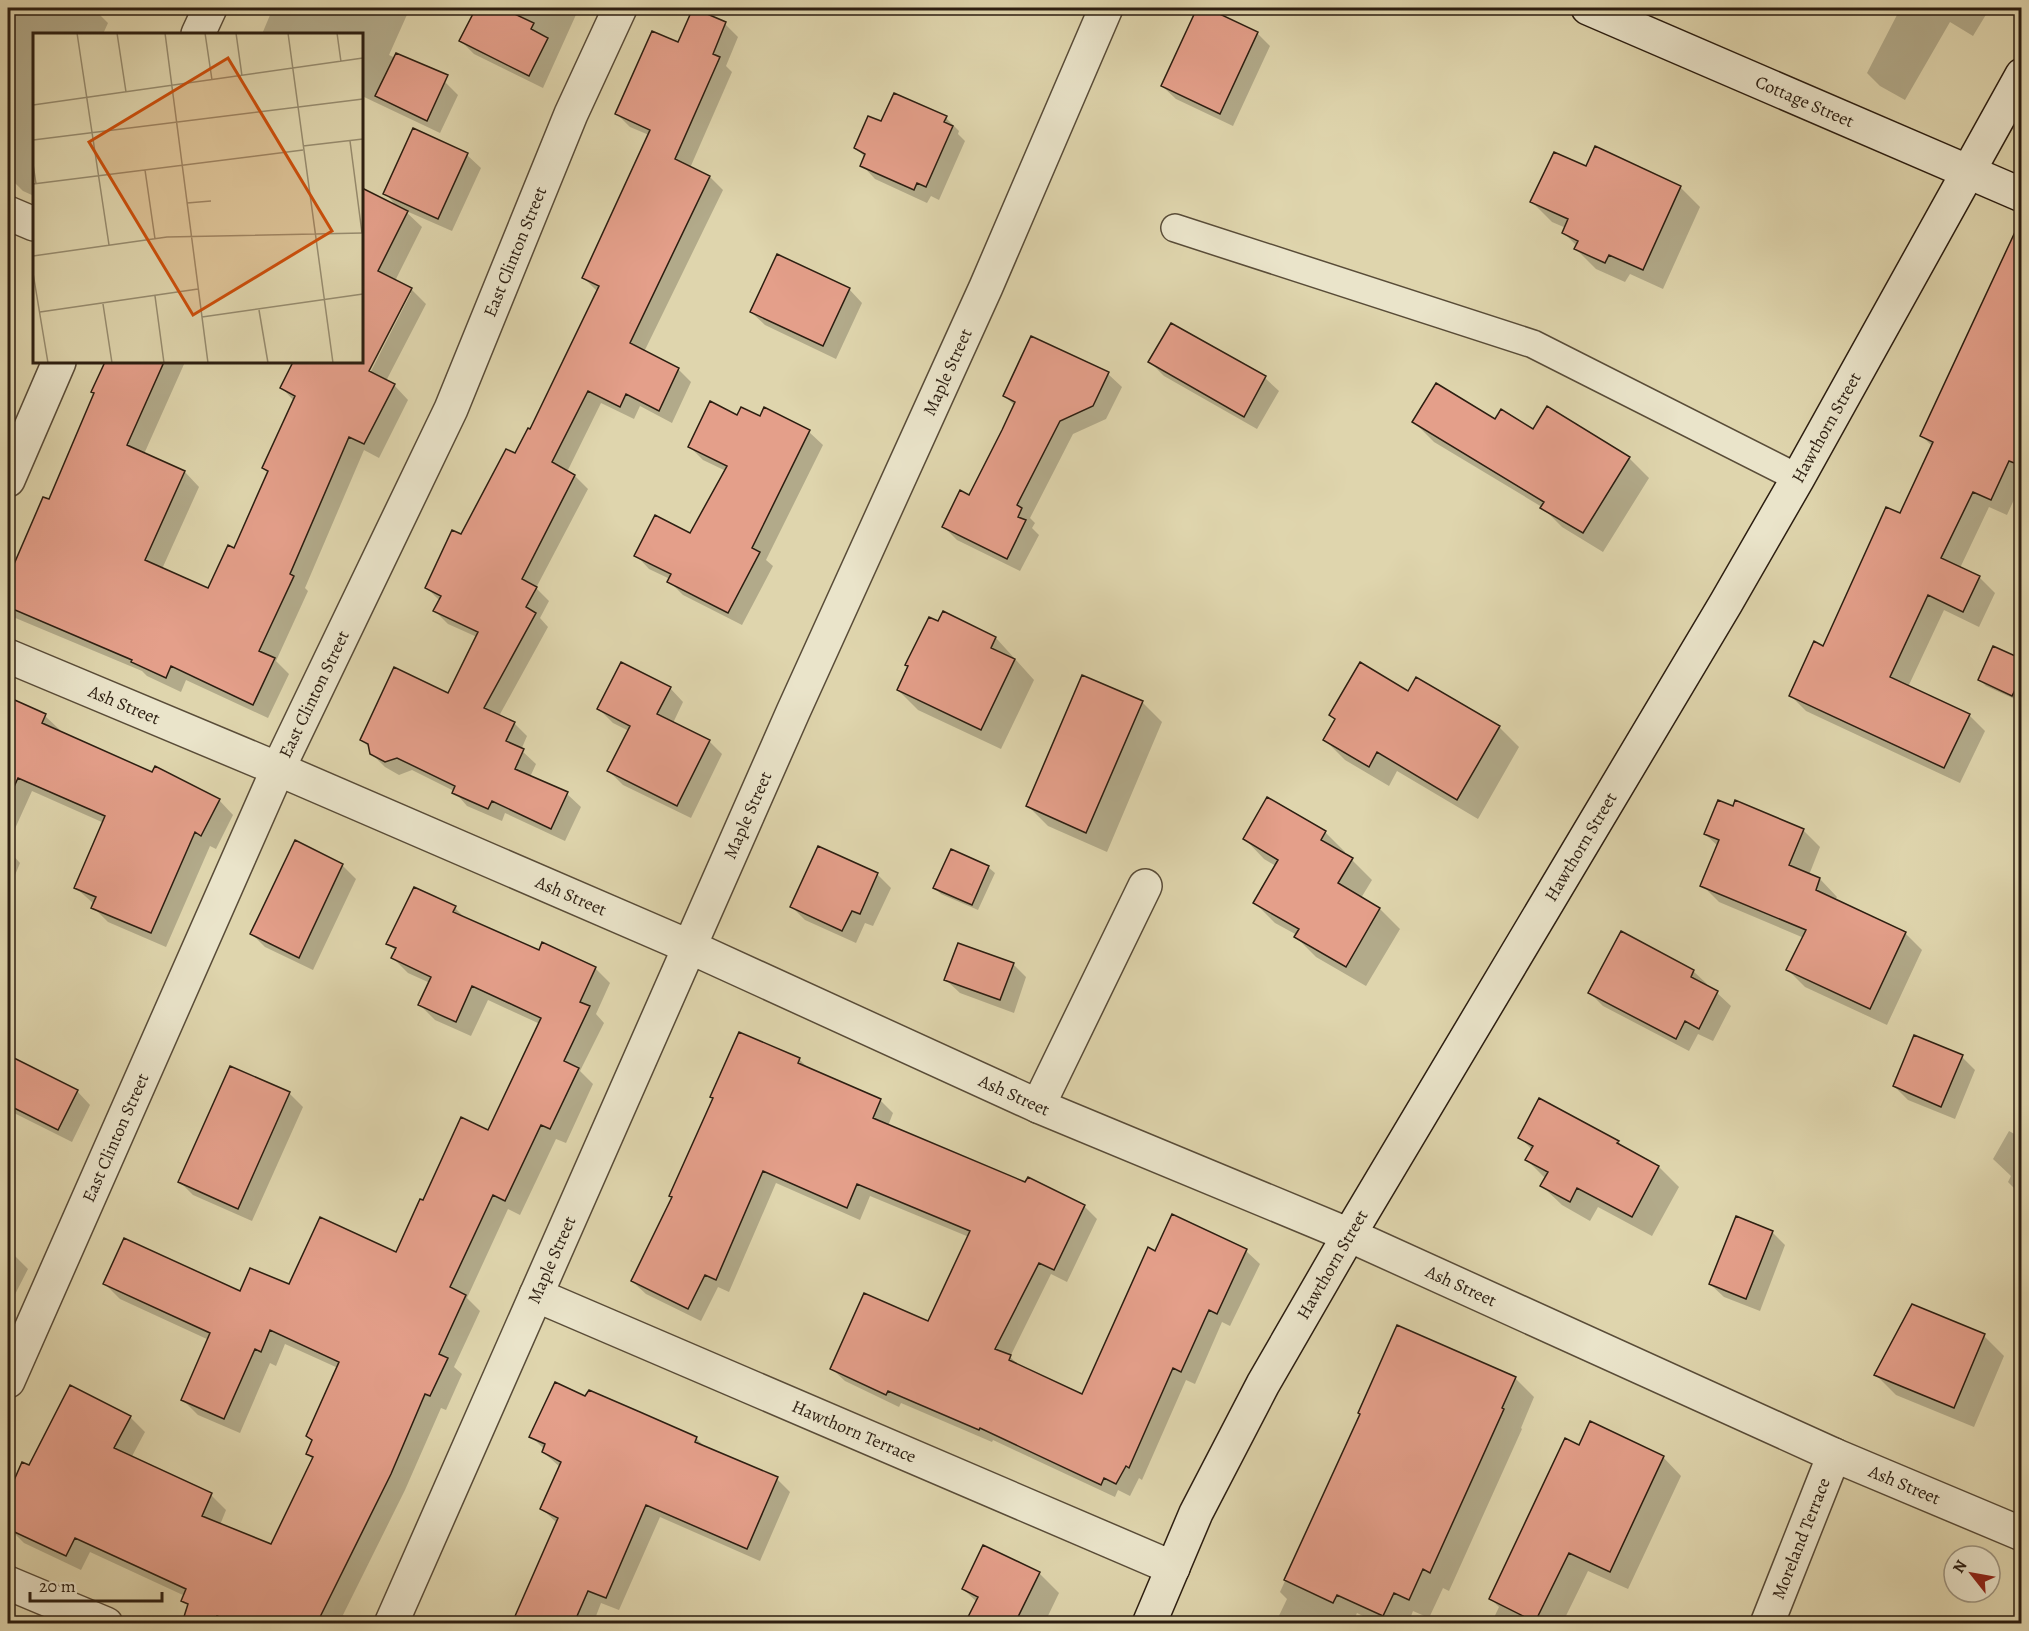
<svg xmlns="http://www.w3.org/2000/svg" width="2029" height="1631" font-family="Alegreya,serif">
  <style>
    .shadow { fill: #0003; fill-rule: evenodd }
    .building { fill: #e49f8a; stroke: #2c1e11; stroke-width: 1.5 }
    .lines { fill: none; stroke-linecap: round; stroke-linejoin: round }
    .lane-casing { stroke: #594c38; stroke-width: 30 }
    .street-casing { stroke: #594c38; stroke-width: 36 }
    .secondary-casing { stroke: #2c1e11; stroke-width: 36 }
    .lane { stroke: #eae4ca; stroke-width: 27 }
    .street { stroke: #eae4ca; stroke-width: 33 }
    .secondary { stroke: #eae4ca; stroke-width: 33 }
    .labels { text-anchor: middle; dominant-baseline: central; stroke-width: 5; stroke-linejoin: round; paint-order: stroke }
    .street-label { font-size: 18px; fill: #2c1e11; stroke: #eae4ca }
    .inset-road { fill: none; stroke: #978c6f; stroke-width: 1.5 }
    .view { fill: #cc500d; fill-opacity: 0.15; stroke: #cc500d; stroke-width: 3 }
    .inset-edge { fill: none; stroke: #2c1e11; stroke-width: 3 }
  </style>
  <rect width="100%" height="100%" fill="#dfd5ad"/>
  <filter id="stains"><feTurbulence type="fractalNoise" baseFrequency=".00333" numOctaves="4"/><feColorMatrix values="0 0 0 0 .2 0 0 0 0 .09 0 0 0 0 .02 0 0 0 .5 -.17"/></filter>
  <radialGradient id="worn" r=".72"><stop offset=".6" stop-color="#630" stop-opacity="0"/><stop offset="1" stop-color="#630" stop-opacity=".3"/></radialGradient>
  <path class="shadow" d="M8,8H89L95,10L108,23L103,34H34V196L23,191L10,178L12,172L8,170Z
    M273,8H410L389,55L445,82L458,95L440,133L362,96V34H262Z
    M477,8H579L543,88L474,54L461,41Z
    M1199,8H1203L1257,33L1270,46L1233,126L1176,99L1162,86Z
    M1887,8H1990L1973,36L1950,22L1905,100L1880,86L1867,73L1898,13Z
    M725,24L738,37L726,66L732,72L690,168L710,177L723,190L644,352L678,369L691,382L672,423L640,406L634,419L601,403L567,472L575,476L588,489L536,588L549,601L540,618L548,627L499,716L514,723L527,736L521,750L536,764L530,777L567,794L581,807L565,841L505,813L502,821L467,806L454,791L412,770L399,775L385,767L371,753L370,748L362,740L449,695L477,637L448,624L435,611L440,601L427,588L531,431L598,292L584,278L649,135L630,127L616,113L679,44Z
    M946,118L959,131L958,134L965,141L939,200L931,196L927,203L875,179L862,165L865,157L856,148L882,123Z
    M467,155L481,168L452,231L404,210L422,227L395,281L411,289L426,304L386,381L394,385L408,400L379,458L364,450L305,588L308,591L276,661L289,674L268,718L186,680L181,692L147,676L142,671L13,617L8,612V581L44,499L49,501L96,394L93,392L106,362H185L144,454L185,472L199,487L162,569L209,590L235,550L268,473L263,468L294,401L282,388L295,362H362V189L399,209L385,193ZM408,293H411L367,379L364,377Z
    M1586,168L1680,187L1700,207L1663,289L1630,274L1625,282L1596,269L1576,249L1577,246L1564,233L1566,228L1552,222L1532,202Z
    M2022,265V482L2007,515L1989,507L1960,568L1979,577L1995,593L1979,627L1944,610L1908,687L1969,715L1985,731L1960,783L1806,711L1790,695L1824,648L1900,515L1933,447L1922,436Z
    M849,289L862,303L836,359L765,325L751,312Z
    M1172,325L1265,378L1279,391L1257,429L1164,376L1150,362Z
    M1108,374L1122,387L1106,419L1073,434L1030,518L1035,523L1032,528L1039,535L1020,571L957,540L944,527L969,497L1015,406L1005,396Z
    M765,409L809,432L823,445L766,560L773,566L742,625L683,595L669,581L670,579L649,569L636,555L691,535L726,471L703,460L689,446L737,417L761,418Z
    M1495,421L1629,458L1649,478L1603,552L1562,527L1542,507L1434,442L1414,422Z
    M944,613L996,638L1034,680L1001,749L918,710L898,690Z
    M2022,660V695L2019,701L1986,686L1980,680Z
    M670,688L683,702L673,723L709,741L722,754L691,818L623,785L609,771L629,731L613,723L599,709Z
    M1409,693L1499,727L1519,747L1478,819L1397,771L1389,786L1345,760L1325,740Z
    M8,698L45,716L60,730L59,732L153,774L219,800L233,815L216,849L210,846L166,947L108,922L93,907L94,904L76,888L104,823L32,791L8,844Z
    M1142,702L1162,722L1107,852L1048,826L1028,806Z
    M1803,830L1820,847L1809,875L1820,879L1837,897L1835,900L1905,933L1922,950L1887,1025L1805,987L1788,970L1804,938L1719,902L1702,885L1718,846L1705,834Z
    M1325,832L1345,852L1344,855L1352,860L1372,880L1361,898L1380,909L1400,929L1366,986L1316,957L1296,937L1297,935L1275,923L1255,903L1276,866L1264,859L1245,839Z
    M819,848L877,874L891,888L873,926L865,923L856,943L805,920L792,907Z
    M8,850L20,863L8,892Z
    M342,865L356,879L313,970L265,947L252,934Z
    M988,867L995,873L978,910L941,894L935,888Z
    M455,908L466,919L540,952L595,968L610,983L596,1014L604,1023L580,1071L593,1084L566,1143L556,1139L520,1215L508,1209L467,1298L480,1311L454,1367L462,1374L446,1410L441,1408L405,1490L343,1615L347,1620L346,1624H202L188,1609L189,1606L183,1601L185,1596L90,1552L81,1570L24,1543L9,1528L8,1525V1497L23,1464L29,1467L130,1417L145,1432L131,1458L211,1495L226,1510L220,1525L272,1546L314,1460L307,1453L313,1442L308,1436L338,1368L285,1344L276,1366L270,1363L240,1433L198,1415L183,1400L209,1340L120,1299L105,1284L241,1293L289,1286L396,1254L423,1202L489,1132L540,1024L488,1000L471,1036L435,1020L420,1005L430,983L408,973L393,958L396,951L388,943Z
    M1013,964L1026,977L1014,1013L960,993L946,980Z
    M1693,971L1707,984L1706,986L1717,993L1731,1006L1713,1041L1698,1034L1689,1051L1603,1006L1589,992Z
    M8,1057L77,1091L90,1105L72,1142L8,1110Z
    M1962,1057L1975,1070L1955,1119L1908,1100L1894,1086Z
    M799,1059L810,1070L880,1100L893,1113L888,1126L1026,1184L1084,1206L1097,1219L1067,1282L1051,1274L1010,1357L1021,1367L1082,1396L1156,1253L1173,1216L1246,1251L1260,1264L1230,1326L1222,1322L1195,1384L1186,1380L1142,1480L1139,1478L1130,1496L1118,1490L1115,1497L993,1440L992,1442L901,1403L899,1407L845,1381L831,1368L928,1323L969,1237L870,1196L860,1220L776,1183L729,1292L718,1287L701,1321L646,1294L632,1281Z
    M230,1068L289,1093L303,1107L252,1221L193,1195L180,1182Z
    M2022,1129V1196L2008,1182L2011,1176L1993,1159L2009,1131L2018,1136Z
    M1520,1137L1618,1142L1625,1149L1659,1167L1679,1187L1652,1236L1598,1207L1590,1221L1562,1205L1542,1186L1546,1179L1527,1160L1532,1150Z
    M1772,1232L1785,1245L1760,1311L1724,1297L1710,1284Z
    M8,1252L15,1256L28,1269L8,1308Z
    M1984,1336L2004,1356L1974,1427L1896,1395L1876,1375Z
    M1515,1378L1534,1397L1521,1428L1522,1429L1449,1591L1443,1588L1429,1618L1413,1611L1408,1624H1379L1357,1613L1352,1624H1275L1287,1599L1280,1592L1361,1414Z
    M586,1398L696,1438L706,1448L777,1479L790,1492L760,1561L660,1517L619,1610L601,1603L593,1624H513L557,1523L542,1509L560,1467L543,1452L545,1450L531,1436Z
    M1580,1447L1663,1457L1681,1476L1628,1589L1588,1571L1562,1624H1491L1499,1607L1491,1599Z
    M1039,1573L1059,1593L1046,1620L1053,1624H967L977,1602L963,1589Z"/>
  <path class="building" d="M476,8H502L534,23L531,29L548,38L529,76L459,41Z
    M693,8L726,22L713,54L720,57L675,159L710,176L630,343L679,368L659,411L626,394L620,407L588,391L552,462L575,475L522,579L537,587L526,607L536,613L484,708L515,722L506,741L524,749L515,769L568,792L551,829L492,801L488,809L452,793L455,786L397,758L385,762L370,754L368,744L360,740L394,667L448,693L478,632L433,611L441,596L425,588L452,530L461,534L506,449L515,453L528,428L530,429L599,286L582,278L650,130L615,114L652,31L678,42Z
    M1197,8H1207L1258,32L1220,114L1161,86Z
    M396,53L448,75L427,121L375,96Z
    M894,93L947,116L944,122L953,126L926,187L917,183L914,190L860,166L865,154L854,148L868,116L881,121Z
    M413,128L468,153L438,219L383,194Z
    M1595,146L1681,186L1643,270L1609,255L1605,263L1574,249L1578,241L1562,233L1568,219L1530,202L1554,152L1586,166Z
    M362,188L408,211L378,271L412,288L369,371L395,384L364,444L349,437L290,574L294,576L259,651L275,658L253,705L171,666L166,678L131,662L132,660L8,607V578L43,497L49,499L94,393L91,392L105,362H164L127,445L185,471L145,560L208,588L228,545L234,548L268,471L262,468L295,396L280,388L293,362H362Z
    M2022,217V466L2009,461L1991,500L1973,492L1941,558L1980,576L1963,612L1928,595L1890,677L1970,714L1944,768L1789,696L1814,641L1823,646L1886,507L1900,513L1933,442L1920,436Z
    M777,254L850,288L823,346L750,312Z
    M1171,323L1266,376L1244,417L1148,362Z
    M1031,336L1109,372L1093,406L1060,421L1017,505L1022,508L1018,517L1026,520L1007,559L942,527L960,490L969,495L1002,430L1015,402L1003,396Z
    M1436,383L1495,419L1501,409L1533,429L1547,406L1630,457L1583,533L1540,508L1544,502L1412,422Z
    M710,401L737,415L741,407L760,416L764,407L810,430L752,548L760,552L728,613L667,582L671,574L634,556L655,515L690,533L727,466L688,447Z
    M943,611L996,637L991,648L1015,659L981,730L897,690L908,666L905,665L929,617L938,621Z
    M1993,646L2022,659V676L2012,696L1978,680Z
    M621,662L671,687L657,714L710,740L677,806L607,771L630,726L597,709Z
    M1360,662L1408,691L1416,677L1500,726L1457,800L1377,752L1369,767L1323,740L1335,719L1329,715Z
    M1082,675L1143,701L1086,833L1026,806Z
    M8,697L46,714L42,723L152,772L155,766L220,799L201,836L195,832L151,933L91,908L96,897L74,888L105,816L18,778L8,800Z
    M1267,797L1326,831L1321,840L1353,858L1338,883L1380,908L1346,967L1294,937L1299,929L1253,903L1278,860L1243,839Z
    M1718,800L1733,806L1735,800L1804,829L1789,865L1820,878L1816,890L1906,932L1870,1009L1786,970L1806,930L1700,886L1719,840L1704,834Z
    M295,840L343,864L299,958L250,934Z
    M818,846L878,873L860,914L852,911L842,931L790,907Z
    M951,849L989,866L972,905L933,888Z
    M414,887L456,906L453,912L539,950L542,942L596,967L580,1002L590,1006L564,1061L579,1068L550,1129L541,1125L505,1201L493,1195L450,1287L466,1295L439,1354L448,1358L430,1396L425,1394L391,1474L317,1623H234L217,1616L214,1623H182L188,1604L181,1601L186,1589L75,1538L66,1556L8,1529V1494L22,1462L29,1465L70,1385L131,1416L114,1448L212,1493L202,1516L271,1544L313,1457L306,1454L312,1440L306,1436L339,1362L270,1330L261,1352L255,1349L224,1419L181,1400L210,1333L103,1284L124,1238L240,1291L250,1268L289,1284L320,1217L396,1252L420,1199L423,1200L461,1117L488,1130L541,1018L472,986L456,1022L418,1005L431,977L391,958L396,948L386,944Z
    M1621,931L1694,970L1691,977L1718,991L1699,1029L1685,1021L1676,1039L1588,993Z
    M958,943L1014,963L1000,1000L944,980Z
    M739,1032L800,1058L798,1063L881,1099L873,1118L1025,1182L1028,1177L1085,1205L1054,1270L1039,1263L995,1349L1011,1355L1009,1360L1082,1394L1148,1247L1155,1251L1172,1214L1247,1249L1217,1314L1209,1310L1181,1372L1173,1368L1129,1468L1126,1466L1116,1484L1104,1478L1101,1485L980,1428L979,1430L888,1391L886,1395L830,1369L864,1293L928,1321L970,1231L857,1184L847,1208L763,1171L716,1280L705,1275L688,1309L631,1281L672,1197L669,1196L713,1098L710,1097Z
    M1914,1035L1963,1055L1941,1107L1893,1086Z
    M8,1055L78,1090L58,1130L8,1105Z
    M230,1066L290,1092L238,1209L178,1182Z
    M1539,1098L1619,1141L1617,1143L1659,1166L1632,1217L1577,1188L1570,1202L1540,1186L1548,1172L1525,1160L1533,1146L1518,1138Z
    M1736,1216L1773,1231L1746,1299L1709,1284Z
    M1912,1304L1985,1334L1954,1408L1874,1375Z
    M1397,1325L1516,1377L1502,1408L1504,1409L1430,1573L1423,1569L1409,1600L1394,1593L1383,1616L1337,1595L1333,1603L1284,1580L1360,1414L1358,1413Z
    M555,1382L585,1396L589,1390L640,1412L697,1437L695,1442L778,1477L747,1549L646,1505L606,1598L588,1591L574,1623H512L558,1518L540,1509L561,1462L542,1452L545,1444L529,1437Z
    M1590,1421L1664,1456L1610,1572L1569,1553L1535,1622L1489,1599L1565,1438L1579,1445Z
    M983,1545L1040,1572L1015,1623H965L978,1597L962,1589Z"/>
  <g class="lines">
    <g class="lane-casing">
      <path id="lane" d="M1175,228L1533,344L1798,478"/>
    </g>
    <g class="street-casing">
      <g id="street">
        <path d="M198,34L210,8"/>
        <path d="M8,213L34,224"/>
        <path d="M8,480L59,362"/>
        <path id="s1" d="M8,656L278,769L690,947L1038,1106L1349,1235L1834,1455L2022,1534"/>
        <path d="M1038,1106L1145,886"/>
        <path id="s2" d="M536,1295L1173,1568"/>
        <path id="s3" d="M8,1381L278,769L451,409L571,114L620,8"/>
        <path d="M8,1583L106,1624"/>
        <path id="s4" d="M391,1624L793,712L986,287L1106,8"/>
        <path id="s5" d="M1767,1624L1834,1455"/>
      </g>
    </g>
    <g class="secondary-casing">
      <g id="secondary">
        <path id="s6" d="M1588,8L2022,195"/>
        <path id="s7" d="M1149,1624L1196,1513L1263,1384L1349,1235L1726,603L1798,478L2022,75"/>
      </g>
    </g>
    <use href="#lane" class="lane"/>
    <use href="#street" class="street"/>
    <use href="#secondary" class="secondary"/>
  </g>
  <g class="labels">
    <g class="street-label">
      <text stroke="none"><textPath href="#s6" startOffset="236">Cottage Street</textPath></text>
      <text stroke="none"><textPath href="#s3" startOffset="1238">East Clinton Street</textPath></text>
      <text stroke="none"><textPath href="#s4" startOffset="1370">Maple Street</textPath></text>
      <text stroke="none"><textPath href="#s7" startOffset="1376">Hawthorn Street</textPath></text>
      <text stroke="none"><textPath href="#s3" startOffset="752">East Clinton Street</textPath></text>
      <text stroke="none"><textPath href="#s1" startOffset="126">Ash Street</textPath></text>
      <text stroke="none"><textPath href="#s4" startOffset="884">Maple Street</textPath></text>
      <text stroke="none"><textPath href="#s7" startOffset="890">Hawthorn Street</textPath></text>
      <text stroke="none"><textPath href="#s1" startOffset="612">Ash Street</textPath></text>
      <text stroke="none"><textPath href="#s1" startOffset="1098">Ash Street</textPath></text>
      <text stroke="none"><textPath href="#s3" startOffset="266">East Clinton Street</textPath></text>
      <text stroke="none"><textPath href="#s4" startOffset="398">Maple Street</textPath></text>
      <text stroke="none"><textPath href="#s7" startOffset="404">Hawthorn Street</textPath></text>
      <text stroke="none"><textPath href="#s1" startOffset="1584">Ash Street</textPath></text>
      <text stroke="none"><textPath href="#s2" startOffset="346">Hawthorn Terrace</textPath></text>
      <text stroke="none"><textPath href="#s1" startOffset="2070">Ash Street</textPath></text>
      <text stroke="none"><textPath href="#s5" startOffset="92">Moreland Terrace</textPath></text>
    </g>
  </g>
  <g transform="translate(33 33)">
    <rect width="330" height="330" fill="#dfd5ad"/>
    <path class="inset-road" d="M44,0L76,212M84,0L93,59M132,0L175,330M172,0L179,47M203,0L209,43M255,0L300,330M304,0L308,29M0,72L330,25M0,107L330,66M317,108L329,200M270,113L330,106M0,131L3,151M112,137L122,206M0,151L270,117M154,170L178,168M0,223L134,204L330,200M0,240L15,330M122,263L131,330M70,271L79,330M226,277L235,330M7,279L165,256M169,284L330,261"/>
    <path class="view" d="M195,25L299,198L160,282L56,109Z"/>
    <rect width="330" height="330" class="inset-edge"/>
  </g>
  <rect width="2029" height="1631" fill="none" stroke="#dfd5ad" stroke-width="30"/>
  <rect x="9" y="9" width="2011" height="1613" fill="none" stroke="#2c1e11" stroke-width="3"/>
  <rect x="15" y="15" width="1999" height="1601" fill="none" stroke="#2c1e11" stroke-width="1.5"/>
  <g transform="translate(1972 1574) rotate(301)"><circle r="28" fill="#eae4ca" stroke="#9e9580" stroke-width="1.5"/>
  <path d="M0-4.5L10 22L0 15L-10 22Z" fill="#8f2418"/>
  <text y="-9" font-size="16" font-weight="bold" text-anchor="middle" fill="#2c1e11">N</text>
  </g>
  <path d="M30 1592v9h132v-9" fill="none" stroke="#2c1e11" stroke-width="3"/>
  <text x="39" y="1592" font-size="18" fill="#2c1e11" stroke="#eae4ca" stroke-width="4.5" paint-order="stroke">20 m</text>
  <rect width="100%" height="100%" filter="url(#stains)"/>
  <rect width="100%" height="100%" fill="url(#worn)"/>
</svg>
